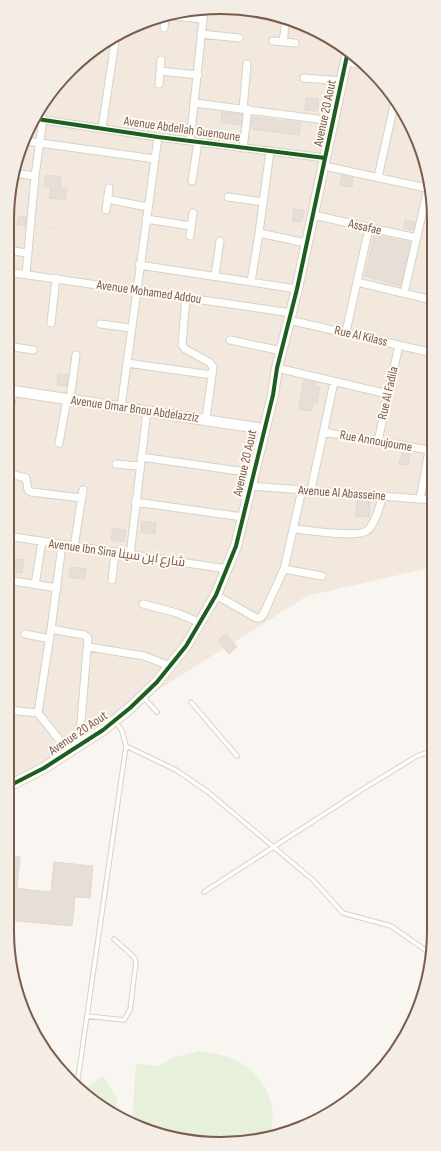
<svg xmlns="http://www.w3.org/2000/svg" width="441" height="1151" font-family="'Sofia Sans Condensed',Cairo,sans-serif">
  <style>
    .residential { fill: #f2e8de }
    .green { fill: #e7f0db }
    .building { fill: #e6ded7; stroke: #e2d8d2 }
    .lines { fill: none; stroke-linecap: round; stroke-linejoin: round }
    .lane-casing { stroke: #d7d1cb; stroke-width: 5.5 }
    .street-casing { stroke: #d7d1cb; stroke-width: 9 }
    .secondary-casing { stroke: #d9d2cb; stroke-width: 12 }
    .path { stroke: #dcd5d0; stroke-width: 1.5; stroke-dasharray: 1 3; stroke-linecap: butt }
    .lane { stroke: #fefefd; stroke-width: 3.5 }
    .street { stroke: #fefefd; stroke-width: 7 }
    .secondary { stroke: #fefefd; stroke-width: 10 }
    .cycleway-casing { stroke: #fffaf3; stroke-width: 6 }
    .cycleway { stroke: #1b5e20; stroke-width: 4 }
    .labels { text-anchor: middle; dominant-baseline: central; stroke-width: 4; stroke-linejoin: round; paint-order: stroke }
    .street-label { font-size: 13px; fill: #7a5c4d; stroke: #fffaf3 }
    .rim { fill: none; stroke: #7a5c4d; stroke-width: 2 }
  </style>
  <rect width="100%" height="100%" fill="#f9f5f0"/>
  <path class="residential" d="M193,9L276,14L339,43L381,80L412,126L432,192L433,567L307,596L7,785V221L14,165L51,90L114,35Z"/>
  <path class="green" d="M199,1051C234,1054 266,1071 272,1109C274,1117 271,1128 271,1136L262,1140L192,1142L132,1122L136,1064L158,1066L175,1057Z
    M103,1076L117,1099L115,1116L83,1090Z"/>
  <path class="building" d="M306,98L318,99V111L305,110Z
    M222,112L242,114L241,125L221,122Z
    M252,117L301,123L299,135L253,129L254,126H251Z
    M46,175L61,177L60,188L67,189L65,200L49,198L51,187L44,186Z
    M342,175L353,177L352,187L340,185Z
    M294,209L304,210L303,219H301V222L292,221Z
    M18,216L26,217L25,226L17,225Z
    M405,220L415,222L413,230L404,228Z
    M374,235L410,243L401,286L365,276Z
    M58,374L68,375L67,386L57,385Z
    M304,380L316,383L315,387L320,388L317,403H313L311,411L299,409Z
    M402,452L410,454L408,465L399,464Z
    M361,500L370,501L369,517L356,516L357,501Z
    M142,521L156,523L155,534L141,532Z
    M113,528L126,530L124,542L111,540Z
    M16,559L24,560L22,573L14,572Z
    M71,567L86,569L84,579L69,577Z
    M226,634L237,647L229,654L218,641Z
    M7,855L20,857L17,888L30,890L51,892L54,862L93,866L90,898L75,897L72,926L7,920Z"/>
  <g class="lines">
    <g class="lane-casing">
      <path id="lane" d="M143,697L157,712
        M191,702L237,756
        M126,746L176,770L208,792L313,880L343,913L391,926L431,954
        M204,892L363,789L417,756L426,753H434
        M87,1016L124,1020L130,1010L136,962L134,957L114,939
        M77,1085L126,746L122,731L115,721"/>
    </g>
    <g class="street-casing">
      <path id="street" d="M173,16L203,19
        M164,28L165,18
        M201,34L239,38
        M273,41L295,43
        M283,42L286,19
        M346,61L365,66
        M160,71L198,75
        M304,78L342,81
        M159,84L161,60
        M195,103L333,121
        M243,109L247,64
        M37,119L158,137L325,158
        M102,128L116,35
        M26,141L155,159
        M190,141L204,10
        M243,148L248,109
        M270,151L259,233L306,243
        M324,166L431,189
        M13,173L35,176
        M378,177L395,101
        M192,181L198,142
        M228,197L263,202
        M107,199L147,207
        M106,210L109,188
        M313,215L417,238
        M146,219L191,226
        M190,236L193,213
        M7,250L27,253
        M139,265L297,289
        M7,272L292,313
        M26,274L35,176L43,119
        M215,276L220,241
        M251,282L259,233
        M357,282L369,228
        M404,293L429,184
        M186,297L182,345L185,349L209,362L213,367L212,375
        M289,320L433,353
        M51,323L56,278
        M100,324L131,328
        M346,332L357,282L432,300
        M230,340L282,351
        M7,346L33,350
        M127,363L212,375L206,419
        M277,368L388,394
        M70,399L76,355
        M121,407L158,137
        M7,429L13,391
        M323,432L429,450
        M378,441L399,345
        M59,443L67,399
        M141,457L253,473
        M116,464L139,466
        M7,473L26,478L28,490L31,492L82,498
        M250,486L433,500
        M311,490L334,382
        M420,499L433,430
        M135,502L243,517
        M294,529C309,530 358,539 368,530C376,522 379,507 383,496
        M7,536L227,569
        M62,545L51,629L38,713L69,752
        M74,547L83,490
        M130,555L147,411
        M284,569L322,576
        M7,580L57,588
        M112,580L115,552
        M35,585L42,542
        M216,595L256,618H260L263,615L284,569L302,490
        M143,604L177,613L201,623
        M51,629L84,635L88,638L79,745
        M25,634L50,639
        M89,647L144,656L170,666
        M7,710L38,713"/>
    </g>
    <g class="secondary-casing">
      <path id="secondary" d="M7,390L264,429
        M7,787L44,768L103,730L130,708L157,682L186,646L216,595L236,546L273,395L277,368L297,289L348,51"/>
    </g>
    <path class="path" d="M37,226L61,230"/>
    <use href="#lane" class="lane"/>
    <use href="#street" class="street"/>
    <use href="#secondary" class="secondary"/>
    <g class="cycleway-casing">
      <path id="cycleway" d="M37,119L158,137L325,158
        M7,787L44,768L103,730L130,708L157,682L186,646L216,595L236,546L273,395L277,368L297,289L348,51"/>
    </g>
    <use href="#cycleway" class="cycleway"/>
  </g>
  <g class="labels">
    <g class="street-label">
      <text transform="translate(325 113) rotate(-78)">Avenue 20 Aout</text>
      <text transform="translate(182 129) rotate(8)">Avenue Abdellah Guenoune</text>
      <text transform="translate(365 227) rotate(13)">Assafae</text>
      <text transform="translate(149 292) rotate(8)">Avenue Mohamed Addou</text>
      <text transform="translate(361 336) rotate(13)">Rue Al Kilass</text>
      <text transform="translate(388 393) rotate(-77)">Rue Al Fadila</text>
      <text transform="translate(135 409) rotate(8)">Avenue Omar Bnou Abdelazziz</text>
      <text transform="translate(376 441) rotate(10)">Rue Annoujoume</text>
      <text transform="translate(245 463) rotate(-77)">Avenue 20 Aout</text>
      <text transform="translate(342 493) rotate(4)">Avenue Al Abasseine</text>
      <text transform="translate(117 553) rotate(8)">Avenue Ibn Sina شارع ابن سينا</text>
      <text transform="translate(78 733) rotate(-34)">Avenue 20 Aout</text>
    </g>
  </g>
  <path d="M0 0H441V1151H0ZM220 14H221A206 206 0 0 1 427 220V931A206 206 0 0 1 221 1137H220A206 206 0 0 1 14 931V220A206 206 0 0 1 220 14Z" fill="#f4ede6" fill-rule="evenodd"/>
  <path class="rim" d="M220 14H221A206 206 0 0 1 427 220V931A206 206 0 0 1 221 1137H220A206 206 0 0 1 14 931V220A206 206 0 0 1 220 14Z"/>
</svg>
